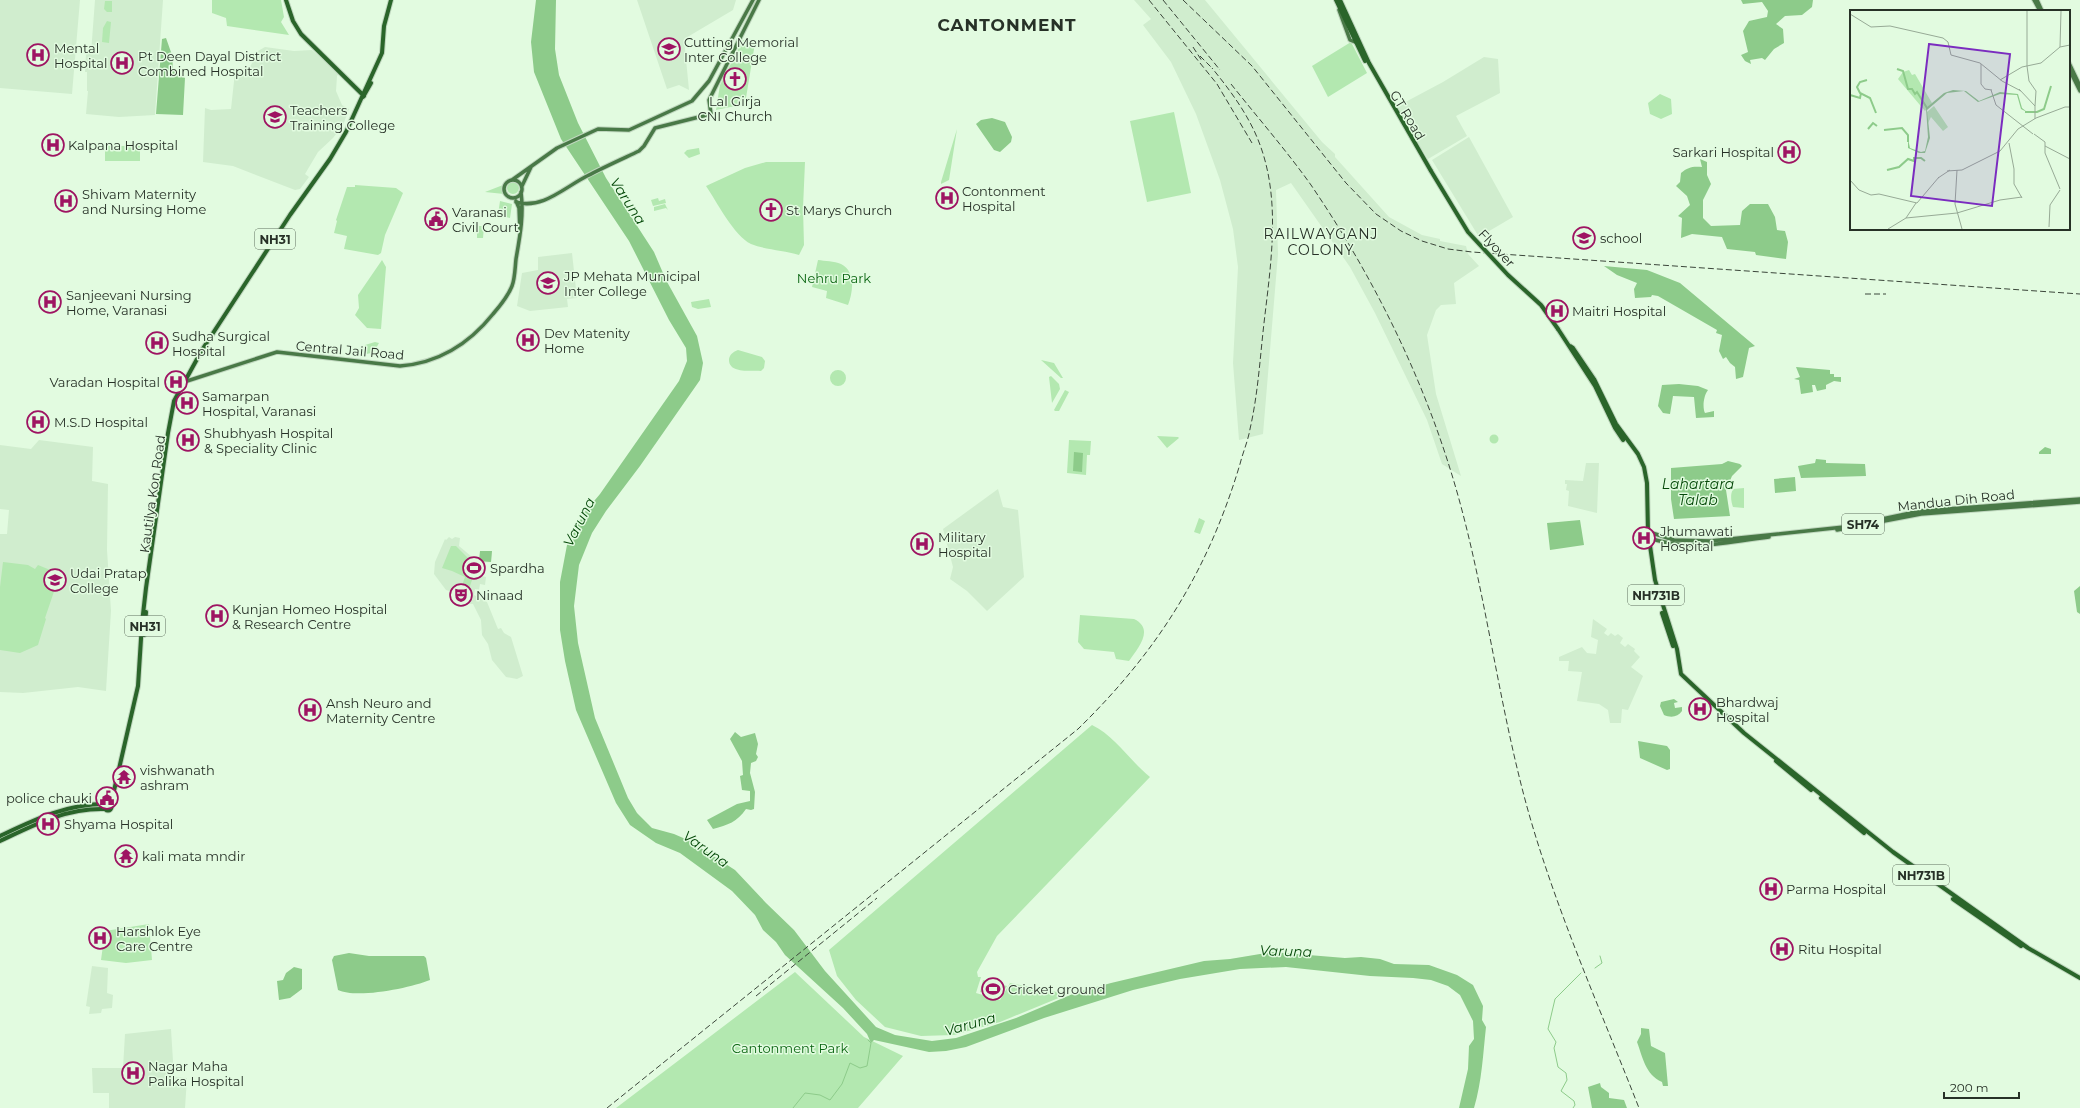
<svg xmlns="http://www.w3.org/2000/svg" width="2080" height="1108" font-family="Montserrat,sans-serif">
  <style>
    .built { fill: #d0edce }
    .green { fill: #b3e8b0 }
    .water { fill: #8dcb8a }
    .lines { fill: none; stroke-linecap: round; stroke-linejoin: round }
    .stream { stroke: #8dcb8a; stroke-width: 1 }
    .major-casing { stroke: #c0d7bf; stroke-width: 5.5 }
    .highway-casing { stroke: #c0d7bf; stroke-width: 6 }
    .major { stroke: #497947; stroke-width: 3.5 }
    .highway { stroke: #2a652a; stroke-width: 4 }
    .rail { stroke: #3b463a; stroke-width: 1; stroke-dasharray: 6 3; stroke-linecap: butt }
    .highway-bridge-casing { stroke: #c0d7bf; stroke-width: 6; stroke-linecap: butt }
    .highway-bridge { stroke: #2a652a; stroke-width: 4 }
    .labels { text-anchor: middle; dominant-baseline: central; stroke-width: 3; stroke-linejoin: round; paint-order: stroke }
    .shield { fill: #e2fbe0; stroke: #5f6e5e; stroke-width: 1 }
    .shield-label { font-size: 12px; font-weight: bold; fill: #273127 }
    .poi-label { font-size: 13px; fill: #273127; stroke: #e2fbe0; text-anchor: start }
    .street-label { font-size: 13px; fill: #273127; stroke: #e2fbe0 }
    .park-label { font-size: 13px; fill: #0a6511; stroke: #e2fbe0 }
    .water-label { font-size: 14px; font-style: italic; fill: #044808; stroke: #e2fbe0 }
    .neighbourhood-label { font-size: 14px; letter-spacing: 1px; fill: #273127; stroke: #e2fbe0 }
    .district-label { font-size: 17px; font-weight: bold; letter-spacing: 1px; fill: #273127; stroke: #e2fbe0 }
    .inset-river { fill: none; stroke: #8dcb8a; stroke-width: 2 }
    .inset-road { fill: none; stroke: #97aa96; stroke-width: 1 }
    .view { fill: #7b2cbf; fill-opacity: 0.15; stroke: #7b2cbf; stroke-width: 2 }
    .inset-edge { fill: none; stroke: #273127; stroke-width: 2 }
  </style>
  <rect width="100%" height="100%" fill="#e2fbe0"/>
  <path class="built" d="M0,0H80L72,94L0,88Z
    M95,0H163L155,115L119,117L86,114L88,91H87V72H85L86,54L91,53Z
    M637,0H736L733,10L684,39L689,90L679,85L667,89Z
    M1134,0H1205L1322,142L1335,154V157L1389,217L1422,235L1440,239V241L1466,246L1468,254L1479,266L1454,283L1456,304L1441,305L1436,310L1427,335L1436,394L1461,476L1442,464L1427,420L1375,313L1350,267L1291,183L1276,190L1278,254L1263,434L1239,440L1233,363L1238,267L1233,229L1220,180L1196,114L1171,62L1143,25L1151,19Z
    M265,47L294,51L312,50L339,73L337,76L336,91L342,105L349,109L343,125L333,138L318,152L305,174L309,177L300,189L295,190L233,166L203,162L205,108L211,110L231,109L235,72L247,73L258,51Z
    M1484,57L1498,59L1500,93L1456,116L1467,136L1428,159L1396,107L1443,82Z
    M1469,137L1513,217L1479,237L1432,160Z
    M572,253L577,298L567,299L568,307L530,311L517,306L522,273L538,270V257Z
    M39,440L93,447L92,481L108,484L107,550L111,611L106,691L78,687L23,693L0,692V534H7L9,510L0,509V445L31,449Z
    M1586,463H1599L1597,513L1568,506L1569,491L1566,490L1567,484H1565V480L1583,481Z
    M998,489L1003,507L1018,510L1024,577L987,611L967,591L950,579L953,567L943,529Z
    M449,537L452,539L455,537L460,538L459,546L472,557H480V551H492L491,562L478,563L477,575L486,577L485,585L480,584L479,590L475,589L474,595L487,602L498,629L501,628L504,633L511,637L523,676L517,679L506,677L492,660L488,644L482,635L481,620L473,604L452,603L453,592L446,590L434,574L435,562L445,539L446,540Z
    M1593,619L1607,629L1604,633L1608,636L1611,633L1615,636L1618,634L1623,638L1620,643L1625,647L1628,644L1635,649L1634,651L1640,657L1631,667L1643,676L1628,710L1622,709L1621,723H1610L1608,710L1599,704L1577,701L1582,672L1568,671L1569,661H1559V657L1582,647L1587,653L1596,654L1598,640L1591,637Z
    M92,966L108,968L107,993L113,995L112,1008L102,1009L101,1013L89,1014L90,1007L86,1006Z
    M171,1029L174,1077L187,1078L185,1108H109V1093H93L92,1068H123L125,1034Z"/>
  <path class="green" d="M212,0H281L284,17L281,22L289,35L227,26L226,18L212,13Z
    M105,1H112V12H107L104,9Z
    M107,21L111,22L109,43L102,42L103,28Z
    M743,40L755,43L745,104L716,110L720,85Z
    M1351,42L1367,73L1328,97L1312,66Z
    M1660,94L1671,99L1672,114L1661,119L1650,114L1648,103Z
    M1174,112L1191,193L1147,202L1130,121Z
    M957,129L949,180L941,184V182Z
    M105,146H140V161H105Z
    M699,148L700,154L689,158L684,153L687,150Z
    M766,162H805L803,208L804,245L799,255C784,250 766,250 751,244C734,236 717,202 706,186L745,168Z
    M507 188a6 6 0 1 1 12 0a6 6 0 1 1-12 0Z
    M355,185L396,188L403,193L385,235L381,253L378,255L344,249L347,236L334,233L337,221L336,220L347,187H355Z
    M503,185L504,194L485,192Z
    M658,198L659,201L665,199L666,203L653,206L651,200Z
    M500,201L512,204L510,218L498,215Z
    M665,204L668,210L666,208L654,211V207Z
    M477,226H484L483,238H477Z
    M382,260L386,267L381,329L367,328L355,315L359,308L358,295Z
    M818,260C825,261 834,261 841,264C856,271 853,293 848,305L826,298L827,291L812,287Z
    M709,299L711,307L698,309L692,307L691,302Z
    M375,342L379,343L372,355L371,353L362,355L365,345Z
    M738,350L762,357L765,361L764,368L761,371C752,370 728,374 729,359C730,354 733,352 738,350Z
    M1041,360L1054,363L1063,378H1061Z
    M830 378a8 8 0 1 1 16 0a8 8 0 1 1-16 0Z
    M1051,376L1059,384L1060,389L1052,403L1049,377Z
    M1065,390L1069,392L1059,411H1055L1054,410Z
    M1489.5 439a4.5 4.5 0 1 1 9 0a4.5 4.5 0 1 1-9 0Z
    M1157,436L1178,437L1179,438L1167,448Z
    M1069,440L1091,441L1090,455H1087L1086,475L1067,473Z
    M1744,488V508L1733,507C1731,501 1730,495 1733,489Z
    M1199,518L1205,521L1200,534L1194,532Z
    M451,546H456L469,559L466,577L472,580L468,592L460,591L465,577L452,571L442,568Z
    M470,561L478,563L477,575L469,574Z
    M3,562L28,565L35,569L38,565L60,574L45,618L46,619L38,645L20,653L0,650V587Z
    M1080,615L1134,619C1155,629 1138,648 1129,661L1116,659L1114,652L1084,649L1078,642Z
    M1092,725C1115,736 1130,761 1150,777L997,936L977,972L978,977H981L976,993L1000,1000L1010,983L1057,992L1061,997L1000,1022L954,1035L921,1036L885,1027L856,1000L837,976L829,950Z
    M149,924L152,960L126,963L101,960L105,931Z
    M795,972L864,1037L903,1056L858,1108H616Z
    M983,980L1007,986L1000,997L980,992Z"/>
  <path class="water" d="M536,0H556L555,49L559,75L578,123L606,178L654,252L666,280L697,336L703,363L700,380L640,466L606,511L592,533L579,565L574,606L578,643L595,718L628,798L637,813L652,828L674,834L690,841L735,870L766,903L794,930L825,971L876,1027L895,1035L932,1041L956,1038L1016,1018L1075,993L1111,983L1204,961L1230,959L1272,952L1345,958L1361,957L1380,959L1394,964L1429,965L1457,975L1473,985L1483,1006L1482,1020L1486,1027C1483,1054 1482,1081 1474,1108H1459L1468,1069L1469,1046L1474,1039L1473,1021L1460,995L1448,986L1431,980L1413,978L1370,976L1286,967L1240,969L1180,979L1133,990L1044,1018L966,1047L946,1051L929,1052L874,1040L871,1043L867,1034L843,1008L785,955L776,942L763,930L755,915L732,891L680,853L656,843L630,825L616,803L576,710L565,661L560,630V582L567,545L584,513L600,494L679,381L687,361L686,348L669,320L629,241L561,139L534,72L531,42Z
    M1741,0H1813L1812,7L1802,15L1785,16L1776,24L1783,29L1784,43L1774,49L1765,60L1762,58L1750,60L1751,64L1745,61L1741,55L1748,52L1743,31L1749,21L1767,17L1768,11L1762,2L1743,4Z
    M166,38L172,55L173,70L185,78L183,115L156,114L162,39Z
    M992,118L1005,122L1012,137L1011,142L1000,152L994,150L976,124L981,120Z
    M1700,159L1707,162V175L1711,184L1703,200V218L1711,226L1740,225L1742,211L1750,204H1768L1775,217L1777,230L1785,231L1788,242L1786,259L1756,255L1755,252L1727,249L1722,237L1692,234L1681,238L1682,218L1678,216L1690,205L1687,196L1676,186L1680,182L1681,173C1688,167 1693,166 1702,167Z
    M1604,266L1647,270L1680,283L1755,346L1749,348L1743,377L1736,379L1735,367L1730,363L1726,357L1723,359L1719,351L1722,335L1716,333L1717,330L1658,296L1652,295L1651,297L1635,298L1634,289L1637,283L1617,275Z
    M1796,367L1830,370V374H1834V377H1841V382L1834,381L1826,385V389L1817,391L1815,385H1812L1813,392L1801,394L1799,380L1794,379L1800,377Z
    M1679,384L1698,386L1708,390C1704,395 1702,407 1705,413L1714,411V417L1696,418L1694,397L1673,396L1670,414L1663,413L1658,406L1662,385Z
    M2045,447L2051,449V454H2039V452Z
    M1074,452L1083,453L1082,472L1073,471Z
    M1816,459L1826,460V463L1865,464L1866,476L1801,478L1798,466L1815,463Z
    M1728,461L1740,464L1742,466L1732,476L1726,490L1730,516L1674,519L1671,499V468L1722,464Z
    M1795,477L1796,491L1775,493L1774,479Z
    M1580,520L1584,545L1550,550L1547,523Z
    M480,551H492L491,562L479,561Z
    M2080,586V614L2077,612L2074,591Z
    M1674,699L1678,702L1674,703L1675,708L1682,707V711C1678,717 1671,718 1664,715L1660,706L1661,702Z
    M735,732L741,737L755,733L758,744L756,754L758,757L756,761L751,763L750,773L755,792L754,809L751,810L746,809C737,822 728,825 713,829L707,820L737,804L750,801V791L742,790L740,776L743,775L742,761L730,739Z
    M1638,741L1667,746L1670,750V769L1667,770L1640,758Z
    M349,953L369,956H424L426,958L430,980C410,988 357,999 338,990L332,960L334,956Z
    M294,967L302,969V989L290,998L279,1000L277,981L283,980L286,973Z
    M1641,1028L1649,1029L1651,1046L1665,1053L1668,1086H1663L1662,1082C1645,1074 1643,1058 1637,1042L1641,1034Z
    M1600,1083L1601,1087L1609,1093V1098L1624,1100L1627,1108H1592L1588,1087Z"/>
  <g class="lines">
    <path class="stream" d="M1595,968L1602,963L1600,956
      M793,1108L805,1093L820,1095L830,1100L842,1084L850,1063L860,1068L867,1066L871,1043L868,1040
      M1573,1108L1575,1105L1574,1101L1561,1091L1567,1080L1566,1073L1558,1067L1554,1048L1556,1042L1548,1029L1555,999L1581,973"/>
    <g class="major-casing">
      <path id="major" d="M2034,0L2040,11
        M2037,0L2042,11
        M1339,10L1350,40L1355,42
        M2069,63L2080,86
        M2069,69L2080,91
        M512,180L557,148L598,129L629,130L692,101L709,81L753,0
        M504 189a9 9 0 1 1 18 0a9 9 0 1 1-18 0Z
        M522,186L531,167
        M516,201L519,208L520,232
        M516,202C542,210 565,187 587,176C604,167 622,159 639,151L644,146L655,128L711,114L709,100L759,0
        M184,382L277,352L400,366C439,363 469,344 493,314C500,306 508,296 512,286C515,278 515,268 516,259C520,236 524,215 521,192
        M1837,530L1921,514L2080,502
        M1646,531L1674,540L1710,541L1844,527L1920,511L2080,499
        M1646,537C1692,553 1724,542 1769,537"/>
    </g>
    <g class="highway-casing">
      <path id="highway" d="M286,0L293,21L301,34L364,96
        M1336,0L1365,61
        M1340,0L1369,63L1431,171
        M363,97L371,83
        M1558,329L1595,386L1615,428L1623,440
        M1570,346L1573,348L1594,379L1616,424L1638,454L1644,467L1647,483L1648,532L1655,580L1677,649L1681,674L1744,733L1893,852L2028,948L2080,978
        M1662,613L1673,646
        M144,635L146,612
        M1776,761L1811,790
        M1821,798L1864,833
        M104.5 807a3.5 3.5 0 1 1 7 0a3.5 3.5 0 1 1-7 0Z
        M109,804L113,795L138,686L142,623L146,588L168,433L174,401L202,350L290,215L330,159L346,132L382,53L384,26L391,0
        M0,836C34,820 66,804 105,804
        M0,841C34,825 66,808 104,809
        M1953,899L2021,946"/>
    </g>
    <use href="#major" class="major"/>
    <use href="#highway" class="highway"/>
    <path class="rail" d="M1149,0L1217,84L1252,143
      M1163,0L1220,70
      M1183,0L1252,66L1346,183L1376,214L1401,231L1422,241L1448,249L1472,252L2080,294
      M1193,47L1202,61
      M1200,56L1213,69
      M1231,84C1258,118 1286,150 1311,185C1375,279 1426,383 1457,492C1487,598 1499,708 1529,814C1558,915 1601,1011 1639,1108
      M1865,294H1886
      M756,996L877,898
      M607,1108L1078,729C1158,651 1208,571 1240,464C1243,452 1248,441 1250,429C1258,394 1260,358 1264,323C1272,254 1284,182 1248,119C1238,101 1225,84 1212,68"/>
    <g class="highway-bridge-casing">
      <path id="highway-bridge" d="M1431,171L1468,232L1508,275L1541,305L1558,329"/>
    </g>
    <use href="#highway-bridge" class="highway-bridge"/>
  </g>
  <defs>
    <g id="university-ring" transform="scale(1.15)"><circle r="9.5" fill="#e2fbe0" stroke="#9e1462" stroke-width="1.5"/><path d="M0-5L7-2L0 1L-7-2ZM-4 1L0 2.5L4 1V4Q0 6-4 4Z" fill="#9e1462"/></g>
    <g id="hospital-ring" transform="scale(1.15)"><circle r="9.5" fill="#e2fbe0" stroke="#9e1462" stroke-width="1.5"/><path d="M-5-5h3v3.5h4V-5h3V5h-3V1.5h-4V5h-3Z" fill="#9e1462"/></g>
    <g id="church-ring" transform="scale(1.15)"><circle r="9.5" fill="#e2fbe0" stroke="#9e1462" stroke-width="1.5"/><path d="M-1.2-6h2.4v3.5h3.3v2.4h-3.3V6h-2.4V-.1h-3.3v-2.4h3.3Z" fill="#9e1462"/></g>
    <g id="civic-ring" transform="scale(1.15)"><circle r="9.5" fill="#e2fbe0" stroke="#9e1462" stroke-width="1.5"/><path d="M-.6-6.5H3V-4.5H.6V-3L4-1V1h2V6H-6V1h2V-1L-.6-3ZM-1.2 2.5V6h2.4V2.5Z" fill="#9e1462"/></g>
    <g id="stadium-ring" transform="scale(1.15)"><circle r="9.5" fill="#e2fbe0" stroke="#9e1462" stroke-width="1.5"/><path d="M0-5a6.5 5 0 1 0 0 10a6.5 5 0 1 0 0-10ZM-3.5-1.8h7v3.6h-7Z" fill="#9e1462"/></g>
    <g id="theatre-ring" transform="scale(1.15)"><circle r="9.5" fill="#e2fbe0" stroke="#9e1462" stroke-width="1.5"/><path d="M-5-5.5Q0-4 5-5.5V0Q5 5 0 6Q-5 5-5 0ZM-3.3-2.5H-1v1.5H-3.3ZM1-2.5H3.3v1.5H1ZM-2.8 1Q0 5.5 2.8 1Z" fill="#9e1462"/></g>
    <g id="temple-ring" transform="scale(1.15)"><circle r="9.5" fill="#e2fbe0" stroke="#9e1462" stroke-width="1.5"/><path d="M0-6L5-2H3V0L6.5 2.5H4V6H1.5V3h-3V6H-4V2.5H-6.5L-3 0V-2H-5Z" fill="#9e1462"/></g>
  </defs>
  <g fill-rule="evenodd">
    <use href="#university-ring" x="669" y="49"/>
    <use href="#hospital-ring" x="38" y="55"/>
    <use href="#hospital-ring" x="122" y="63"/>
    <use href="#church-ring" x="735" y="79"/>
    <use href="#university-ring" x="275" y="117"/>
    <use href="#hospital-ring" x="53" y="145"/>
    <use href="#hospital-ring" x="1789" y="152"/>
    <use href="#hospital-ring" x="947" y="198"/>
    <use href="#hospital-ring" x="66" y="201"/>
    <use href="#church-ring" x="771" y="210"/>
    <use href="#civic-ring" x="436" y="219"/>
    <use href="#university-ring" x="1584" y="238"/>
    <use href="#university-ring" x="548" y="283"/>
    <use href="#hospital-ring" x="50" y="302"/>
    <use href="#hospital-ring" x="1557" y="311"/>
    <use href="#hospital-ring" x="528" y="340"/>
    <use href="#hospital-ring" x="157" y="343"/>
    <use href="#hospital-ring" x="176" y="382"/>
    <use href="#hospital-ring" x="187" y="403"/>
    <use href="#hospital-ring" x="38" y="422"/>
    <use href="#hospital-ring" x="188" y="440"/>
    <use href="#hospital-ring" x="1644" y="538"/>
    <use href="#hospital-ring" x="922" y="544"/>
    <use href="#stadium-ring" x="474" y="568"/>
    <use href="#university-ring" x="55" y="580"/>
    <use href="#theatre-ring" x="461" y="595"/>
    <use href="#hospital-ring" x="217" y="616"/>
    <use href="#hospital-ring" x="1700" y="709"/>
    <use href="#hospital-ring" x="310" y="710"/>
    <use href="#temple-ring" x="124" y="777"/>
    <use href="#civic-ring" x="107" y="798"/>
    <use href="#hospital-ring" x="48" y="824"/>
    <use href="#temple-ring" x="126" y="856"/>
    <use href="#hospital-ring" x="1771" y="889"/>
    <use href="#hospital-ring" x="100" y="938"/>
    <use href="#hospital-ring" x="1782" y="949"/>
    <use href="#stadium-ring" x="993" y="989"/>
    <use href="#hospital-ring" x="133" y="1073"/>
  </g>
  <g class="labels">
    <g class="shield">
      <rect x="255" y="229" width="40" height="20" rx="3"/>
      <rect x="1842" y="514" width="42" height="20" rx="3"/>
      <rect x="1628" y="585" width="56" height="20" rx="3"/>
      <rect x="125" y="616" width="40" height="20" rx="3"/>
      <rect x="1893" y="865" width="56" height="20" rx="3"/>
    </g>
    <g class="shield-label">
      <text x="275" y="239">NH31</text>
      <text x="1863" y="524">SH74</text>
      <text x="1656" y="595">NH731B</text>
      <text x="145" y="626">NH31</text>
      <text x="1921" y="875">NH731B</text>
    </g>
    <g class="poi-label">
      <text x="684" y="42">Cutting Memorial<tspan x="684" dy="15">Inter College</tspan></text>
      <text x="54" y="48">Mental<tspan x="54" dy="15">Hospital</tspan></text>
      <text x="138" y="56">Pt Deen Dayal District<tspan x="138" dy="15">Combined Hospital</tspan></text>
      <text x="735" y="101" text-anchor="middle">Lal Girja<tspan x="735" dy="15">CNI Church</tspan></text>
      <text x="290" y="110">Teachers<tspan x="290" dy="15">Training College</tspan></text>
      <text x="68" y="145">Kalpana Hospital</text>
      <text x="1774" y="152" text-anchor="end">Sarkari Hospital</text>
      <text x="962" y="191">Contonment<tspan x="962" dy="15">Hospital</tspan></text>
      <text x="82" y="194">Shivam Maternity<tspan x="82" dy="15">and Nursing Home</tspan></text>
      <text x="786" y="210">St Marys Church</text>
      <text x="452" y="212">Varanasi<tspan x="452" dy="15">Civil Court</tspan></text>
      <text x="1600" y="238">school</text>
      <text x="564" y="276">JP Mehata Municipal<tspan x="564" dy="15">Inter College</tspan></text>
      <text x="66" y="295">Sanjeevani Nursing<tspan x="66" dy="15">Home, Varanasi</tspan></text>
      <text x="1572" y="311">Maitri Hospital</text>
      <text x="544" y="333">Dev Matenity<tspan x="544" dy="15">Home</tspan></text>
      <text x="172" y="336">Sudha Surgical<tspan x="172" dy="15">Hospital</tspan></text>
      <text x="160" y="382" text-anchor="end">Varadan Hospital</text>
      <text x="202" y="396">Samarpan<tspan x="202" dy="15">Hospital, Varanasi</tspan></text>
      <text x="54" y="422">M.S.D Hospital</text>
      <text x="204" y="433">Shubhyash Hospital<tspan x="204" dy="15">&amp; Speciality Clinic</tspan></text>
      <text x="1660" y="531">Jhumawati<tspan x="1660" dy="15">Hospital</tspan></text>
      <text x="938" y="537">Military<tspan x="938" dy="15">Hospital</tspan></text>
      <text x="490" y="568">Spardha</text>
      <text x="70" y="573">Udai Pratap<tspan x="70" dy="15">College</tspan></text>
      <text x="476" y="595">Ninaad</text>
      <text x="232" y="609">Kunjan Homeo Hospital<tspan x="232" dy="15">&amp; Research Centre</tspan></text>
      <text x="1716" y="702">Bhardwaj<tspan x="1716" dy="15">Hospital</tspan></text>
      <text x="326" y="703">Ansh Neuro and<tspan x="326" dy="15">Maternity Centre</tspan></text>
      <text x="140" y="770">vishwanath<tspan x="140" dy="15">ashram</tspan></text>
      <text x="92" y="798" text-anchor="end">police chauki</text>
      <text x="64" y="824">Shyama Hospital</text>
      <text x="142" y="856">kali mata mndir</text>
      <text x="1786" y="889">Parma Hospital</text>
      <text x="116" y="931">Harshlok Eye<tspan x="116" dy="15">Care Centre</tspan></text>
      <text x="1798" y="949">Ritu Hospital</text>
      <text x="1008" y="989">Cricket ground</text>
      <text x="148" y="1066">Nagar Maha<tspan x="148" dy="15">Palika Hospital</tspan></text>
    </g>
    <g class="street-label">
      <text transform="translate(1408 115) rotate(59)">GT Road</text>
      <text transform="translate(1497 248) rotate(47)">Flyover</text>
      <text transform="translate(350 350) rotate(5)">Central Jail Road</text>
      <text transform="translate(152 494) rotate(-82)">Kautilya Kon Road</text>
      <text transform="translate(1956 500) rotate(-6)">Mandua Dih Road</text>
    </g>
    <g class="park-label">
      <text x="834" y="278">Nehru Park</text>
      <text x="790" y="1048">Cantonment Park</text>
    </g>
    <g class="water-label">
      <text transform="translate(628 201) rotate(57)">Varuna</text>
      <text x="1698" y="484">Lahartara<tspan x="1698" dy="16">Talab</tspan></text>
      <text transform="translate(579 522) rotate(-63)">Varuna</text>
      <text transform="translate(706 849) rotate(35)">Varuna</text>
      <text transform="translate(1286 951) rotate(2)">Varuna</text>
      <text transform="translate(970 1024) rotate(-16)">Varuna</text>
    </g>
    <g class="neighbourhood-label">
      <text x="1321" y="234">RAILWAYGANJ<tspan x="1321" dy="16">COLONY</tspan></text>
    </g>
    <g class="district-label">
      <text x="1007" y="25">CANTONMENT</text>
    </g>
  </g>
  <g transform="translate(1850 10)">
    <rect width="220" height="220" fill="#e2fbe0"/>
    <path d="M59,60L62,65L65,64L82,93L75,101L48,69L53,62ZM84,96L98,117L93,121L81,107L78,113L77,102Z" fill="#b3e8b0"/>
    <path d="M103,80L116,81L129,91L150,82L168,84L172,98L177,102L171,99L167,85L150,84L128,92L114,81L97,83L77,100L80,128L75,143H69L58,138V129L60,138L71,142L75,141L78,127L76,98L94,83Z" fill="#8dcb8a"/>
    <path class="inset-river" d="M47,59L53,61L58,79H62L65,84L67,82L77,98M17,70L10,72L7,77L10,83L20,88L26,103M0,85L10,88L11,83M175,102H187L194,99L201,76M18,119L23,113L27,116M34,120L52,118L58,125V132M37,160L49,157L58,149L64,151V148H71L75,151"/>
    <path class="inset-road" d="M177,1V56L179,71L186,81L185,96M0,4L21,17L40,16L93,28L98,32L101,45M210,37L211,1M101,45L130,53L152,71L171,81M131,54V74L135,79L142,80M150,70L172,57L191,53L210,37L220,35M169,79L185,96V109M141,80L146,95L183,124M184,124L195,132V143L210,179M159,133L164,159V174L172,188M195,136L220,149M107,160L105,194L112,219M97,161L112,160L150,141L168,119L186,108L215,97H220M88,168L100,160M0,170L9,180L21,185L29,184L67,193L89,167M56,208L107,203L150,190L172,187M199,217L200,195L210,180M38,219L56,208L66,193"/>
    <path class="view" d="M79,34L160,44L142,196L61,186Z"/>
    <rect width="220" height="220" class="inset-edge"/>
  </g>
  <path d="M1944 1092v6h75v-6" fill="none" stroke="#273127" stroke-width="2"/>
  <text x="1950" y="1092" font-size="12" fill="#273127" stroke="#e2fbe0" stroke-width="3" paint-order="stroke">200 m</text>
</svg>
